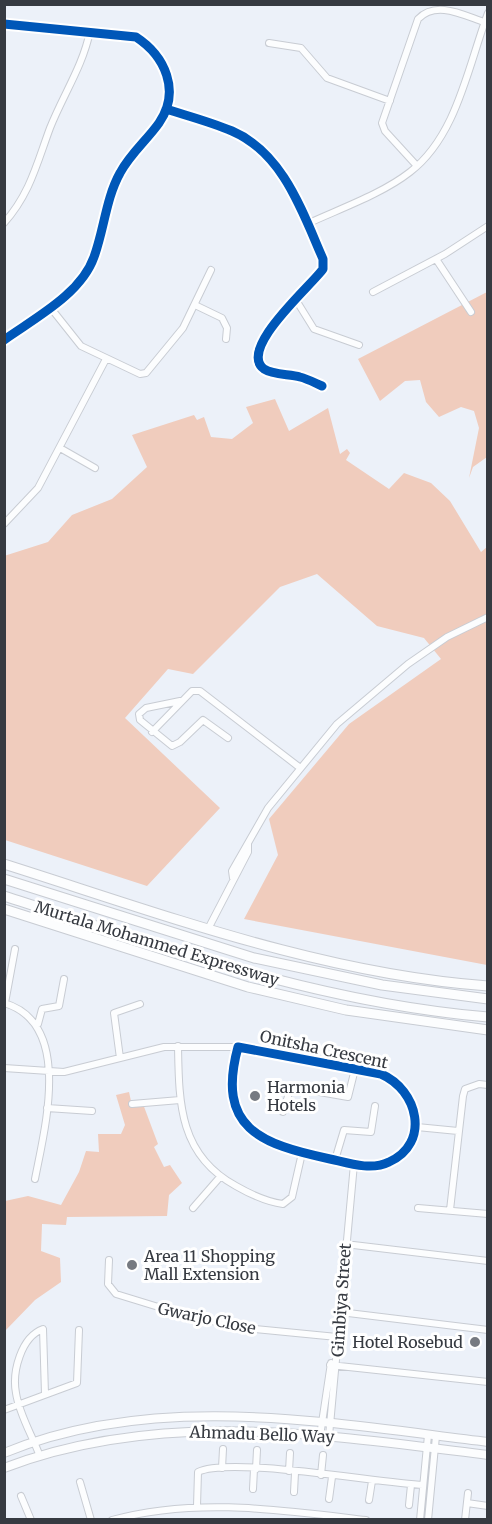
<svg xmlns="http://www.w3.org/2000/svg" width="492" height="1524" font-family="Merriweather,serif">
  <style>
    .green { fill: #f0ccbd }
    .lines { fill: none; stroke-linecap: round; stroke-linejoin: round }
    .minor-casing { stroke: #c8ccd3; stroke-width: 8 }
    .major-casing { stroke: #c8ccd3; stroke-width: 10 }
    .highway-casing { stroke: #c8ccd3; stroke-width: 11 }
    .minor { stroke: #fcfdfe; stroke-width: 6 }
    .major { stroke: #fcfdfe; stroke-width: 8 }
    .highway { stroke: #fcfdfe; stroke-width: 9 }
    .cycleway-casing { stroke: #fff; stroke-width: 13 }
    .cycleway { stroke: #0057b8; stroke-width: 9 }
    .poi-dot { fill: #767a81; stroke: #fff; stroke-width: 2 }
    .labels { text-anchor: middle; dominant-baseline: central; stroke-width: 6; stroke-linejoin: round; paint-order: stroke }
    .street-label { font-size: 16px; fill: #363a41; stroke: #fff }
    .poi-label { font-size: 16px; fill: #363a41; stroke: #fff; text-anchor: start }
  </style>
  <rect width="100%" height="100%" fill="#ecf1f9"/>
  <path class="green" d="M487,292V457L473,467L469,478L479,428L474,411L461,407L439,417L426,402L420,380L405,381L380,401L358,359Z
    M275,399L289,431L328,408L340,454L347,449L350,453L346,460L389,489L404,473L431,483L450,501L481,552L487,547V965L244,919L278,855L269,819L349,724L441,659L424,638L377,626L317,574L280,587L193,674L168,669L125,718L220,808L147,886L5,840L4,556L48,542L72,515L112,499L147,467L132,435L194,415L197,420L204,417L211,437L232,439L253,423L246,407Z
    M129,1092L131,1101L143,1104L158,1144L154,1147L164,1167L170,1165L182,1183L169,1195L167,1216L67,1217L66,1225L42,1224L41,1251L60,1258L61,1282L35,1300L5,1331V1201L28,1196L61,1205L79,1172L86,1151L99,1152L98,1134H121L125,1125L116,1095Z"/>
  <g class="lines">
    <g class="minor-casing">
      <path id="minor" d="M4,24L136,37C165,56 181,91 159,123C147,140 130,154 120,173C106,198 104,230 94,257C81,294 35,318 4,340
        M269,43L301,48L327,78L390,101
        M166,109C188,116 211,122 232,131C283,153 302,211 323,259V269C312,285 237,349 264,369C273,375 290,374 300,377C308,379 315,383 322,386
        M417,166L385,131L382,123L418,19C436,0 463,15 484,22
        M4,223C30,194 37,163 50,128C63,95 83,66 90,31
        M307,224C339,209 382,194 410,172C457,136 468,66 488,13
        M436,259L471,312
        M373,292L445,254L488,226
        M296,300L314,329L359,345
        M195,305L222,318L227,328L226,339
        M50,307L81,346L140,374L146,373L183,328L211,270
        M60,448L95,468
        M4,524L38,488L106,359
        M180,701L146,708L139,714L140,720L172,746L180,742L203,720L228,738
        M152,732L192,691H200L299,767
        M233,878L232,871L268,808L337,724L408,664L447,637L488,617
        M208,929L248,852V844
        M4,1003C73,1023 45,1127 35,1179
        M5,1003L15,949
        M38,1024L42,1009L59,1006L64,979
        M178,1046C179,1103 179,1155 236,1186C250,1194 267,1202 283,1204L292,1197L302,1153
        M238,1047L381,1074C418,1090 431,1143 389,1162C371,1171 348,1163 330,1159C260,1144 216,1128 238,1047Z
        M120,1058L114,1013L140,1004
        M4,1068L64,1072L164,1047H238
        M132,1104L180,1100
        M47,1108L92,1111
        M283,1112L291,1087L348,1097L355,1069
        M417,1127L458,1131
        M335,1160L344,1130L371,1132L375,1106
        M193,1208L220,1177
        M418,1208L488,1214
        M450,1210L463,1096L465,1089L479,1084L488,1085
        M345,1244L488,1261
        M109,1260L108,1284L116,1294L191,1317L255,1329L337,1337
        M340,1312L488,1330
        M330,1365L488,1382
        M4,1410L77,1383L79,1330
        M320,1436L331,1363
        M329,1436L354,1164
        M39,1454C32,1435 19,1414 16,1393C12,1372 21,1337 43,1329L45,1394
        M222,1468L223,1449
        M256,1469L257,1450
        M289,1471L290,1453
        M321,1475L323,1455
        M80,1482L91,1520
        M253,1489L254,1469
        M294,1492L295,1473
        M21,1496L31,1520
        M329,1499L332,1477
        M369,1500L372,1481
        M467,1503L488,1506
        M409,1505L411,1485
        M197,1506L198,1472C230,1456 378,1483 423,1485
        M112,1520C196,1497 281,1510 366,1520
        M420,1520L428,1435
        M428,1520L436,1436
        M465,1520L468,1493"/>
    </g>
    <g class="major-casing">
      <path id="major" d="M4,1453C156,1390 330,1423 488,1442
        M4,1468C161,1408 326,1435 488,1455"/>
    </g>
    <g class="highway-casing">
      <path id="highway" d="M4,864C162,914 322,974 488,986
        M4,879L254,958L382,985L488,999
        M4,896C163,947 320,1003 488,1017
        M4,909L248,987L346,1010L488,1030"/>
    </g>
    <use href="#minor" class="minor"/>
    <use href="#major" class="major"/>
    <use href="#highway" class="highway"/>
    <g class="cycleway-casing">
      <path id="cycleway" d="M4,24L136,37C165,56 181,91 159,123C147,140 130,154 120,173C106,198 104,230 94,257C81,294 35,318 4,340
        M166,109C188,116 211,122 232,131C283,153 302,211 323,259V269C312,285 237,349 264,369C273,375 290,374 300,377C308,379 315,383 322,386
        M238,1047L381,1074C418,1090 431,1143 389,1162C371,1171 348,1163 330,1159C260,1144 216,1128 238,1047Z"/>
    </g>
    <use href="#cycleway" class="cycleway"/>
  </g>
  <g class="poi-dot">
    <circle cx="255" cy="1096" r="6"/>
    <circle cx="132" cy="1265" r="6"/>
    <circle cx="475" cy="1342" r="6"/>
  </g>
  <g class="labels">
    <g class="street-label">
      <text transform="translate(157 943) rotate(17)">Murtala Mohammed Expressway</text>
      <text transform="translate(324 1049) rotate(12)">Onitsha Crescent</text>
      <text transform="translate(341 1300) rotate(-86)">Gimbiya Street</text>
      <text transform="translate(207 1318) rotate(12)">Gwarjo Close</text>
      <text transform="translate(262 1434) rotate(2)">Ahmadu Bello Way</text>
    </g>
    <g class="poi-label">
      <text x="267" y="1087">Harmonia<tspan x="267" dy="18">Hotels</tspan></text>
      <text x="144" y="1256">Area 11 Shopping<tspan x="144" dy="18">Mall Extension</tspan></text>
      <text x="463" y="1342" text-anchor="end">Hotel Rosebud</text>
    </g>
  </g>
  <rect width="492" height="1524" fill="none" stroke="#363a41" stroke-width="12"/>
</svg>
